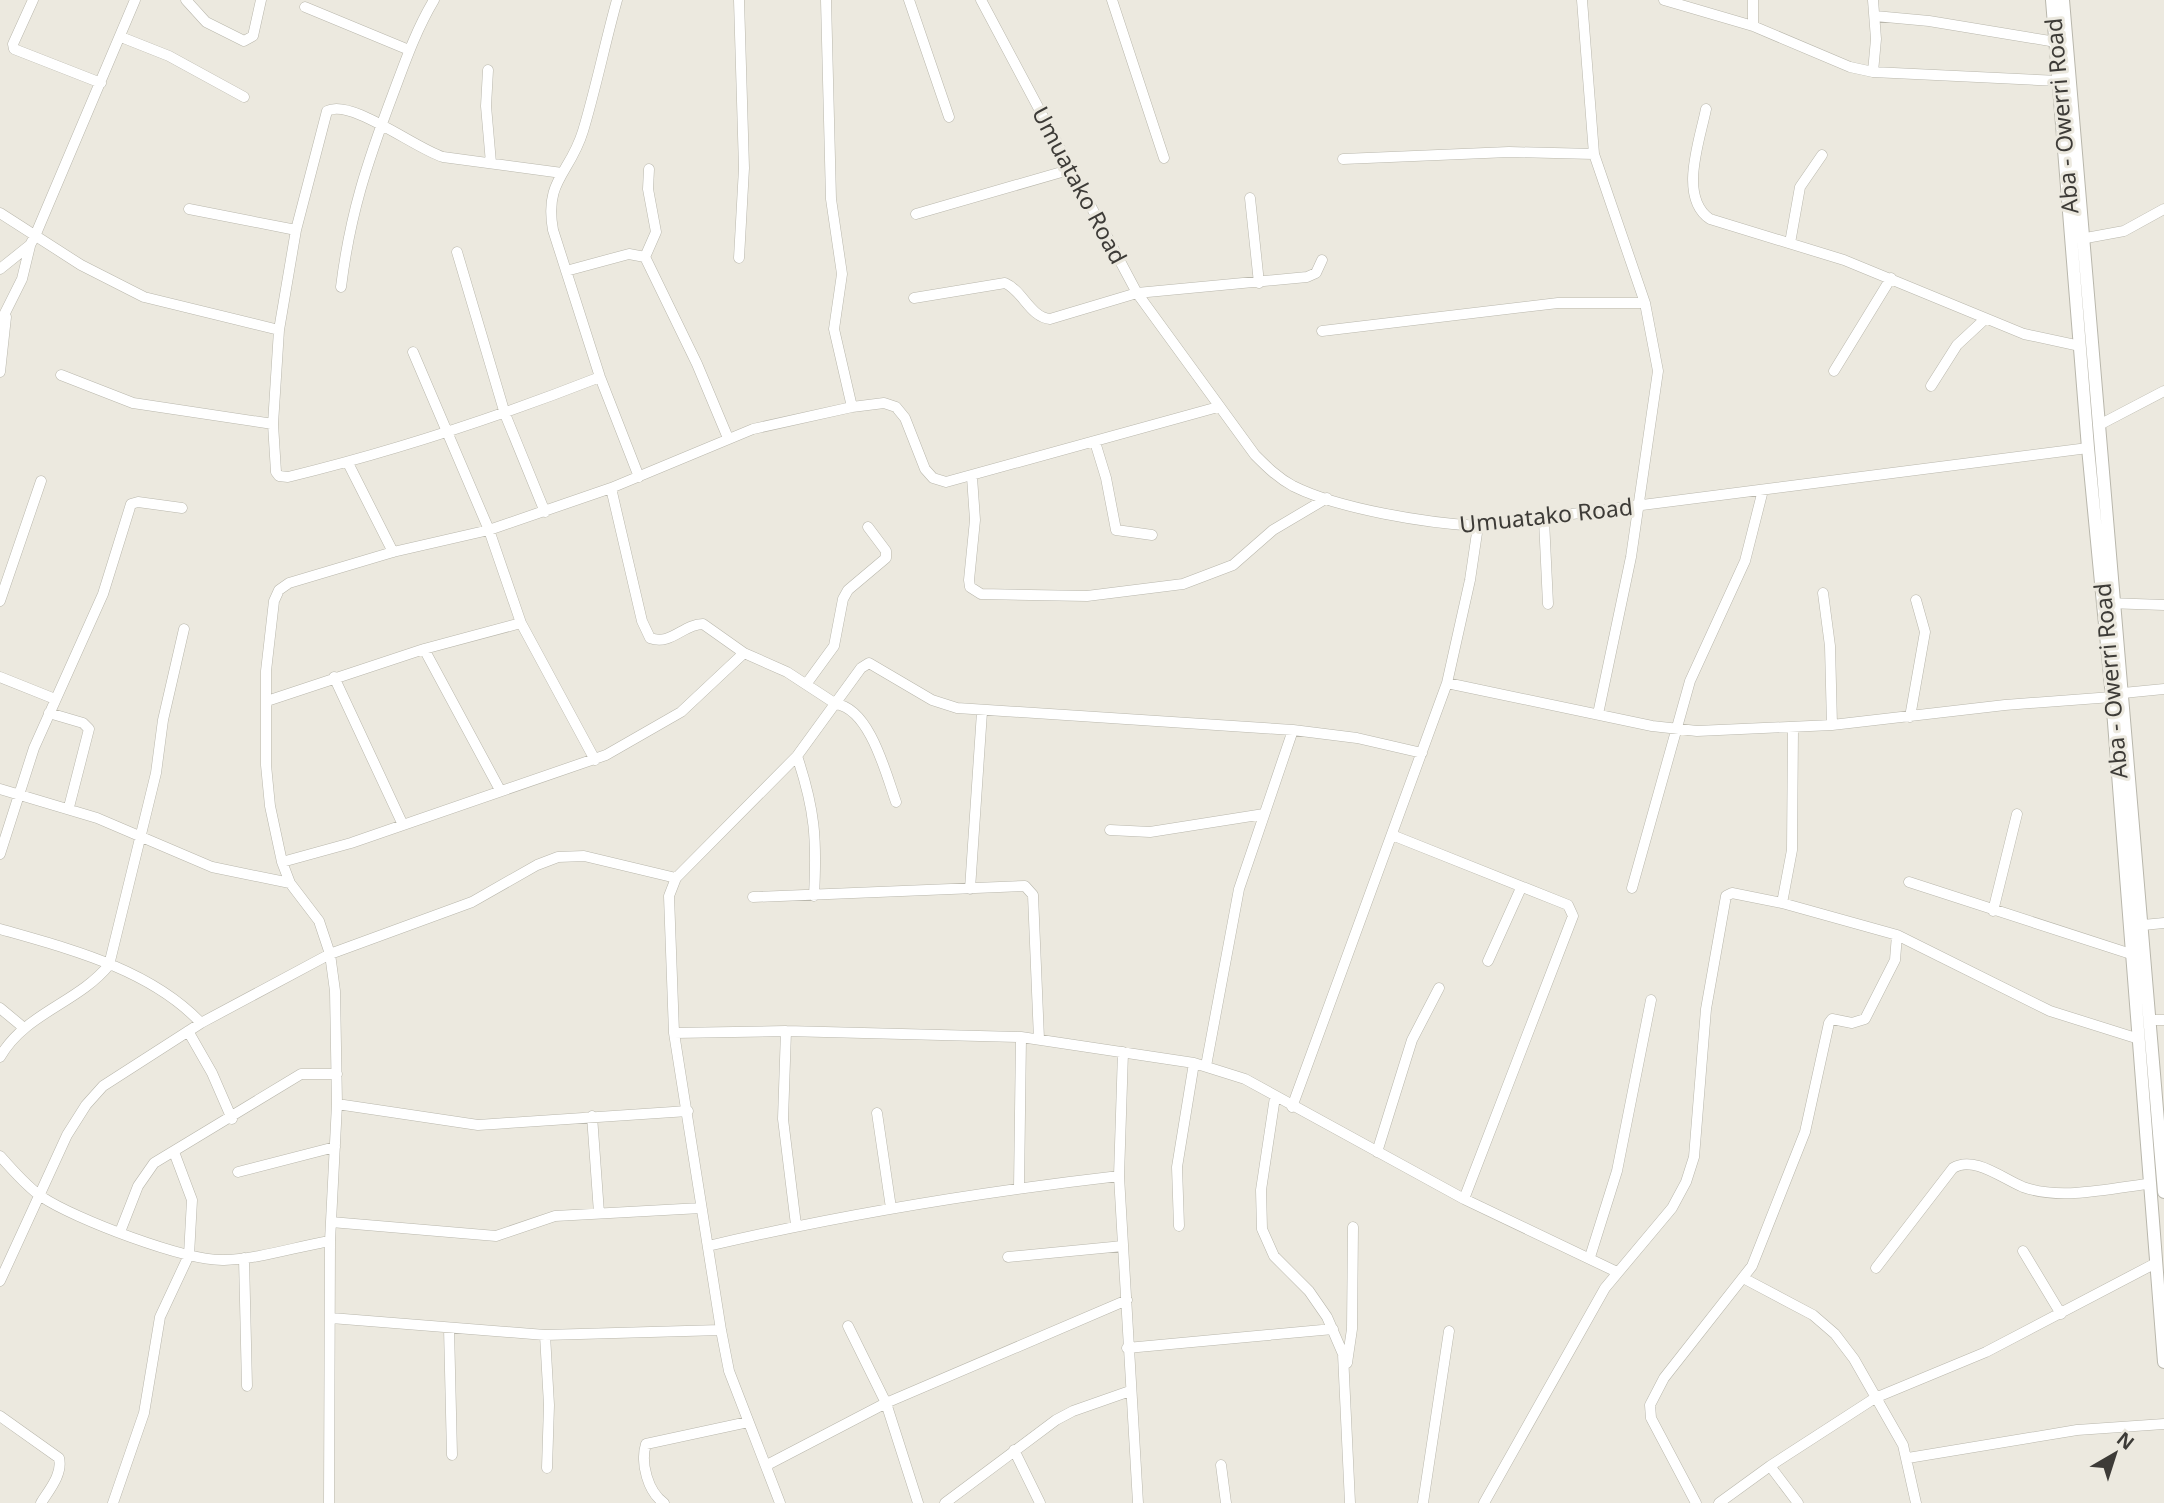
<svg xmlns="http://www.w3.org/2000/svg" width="2164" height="1503" font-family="'Noto Sans',sans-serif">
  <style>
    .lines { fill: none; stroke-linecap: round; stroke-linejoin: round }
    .minor-casing { stroke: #b9b7ac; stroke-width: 11 }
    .major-casing { stroke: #b9b7ac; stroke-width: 14 }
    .minor { stroke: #fff; stroke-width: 10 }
    .major { stroke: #fff; stroke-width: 12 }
    .labels { text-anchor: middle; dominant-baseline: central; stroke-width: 6; stroke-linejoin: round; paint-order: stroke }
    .street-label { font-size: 23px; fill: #3d3b37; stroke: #ece9df }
  </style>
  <rect width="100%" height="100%" fill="#ece9df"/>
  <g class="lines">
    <g class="minor-casing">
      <path id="minor" d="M33,0L13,44L14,49L101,83
        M186,0L206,22L244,41L253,36L261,0
        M617,0C605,43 596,88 583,131C570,174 544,180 553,230L600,377L639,477
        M739,0L744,168L739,258
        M826,0L831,199L842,274L834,329L852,407
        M909,0L949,117
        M981,0L1137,293L1255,455C1267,467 1278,478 1293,486C1339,509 1426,523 1478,526L2088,448
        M1112,0L1164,158
        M1582,0L1594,154L1645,303L1658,371L1631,557L1598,714
        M1664,0L1753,26L1850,67L1873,72L2059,81
        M1753,0V26
        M305,7L409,50
        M1875,16L1929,21L2056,42
        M121,37L169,56L244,97
        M488,70L486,106L491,163
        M1873,72L1876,39L1873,0
        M1706,109C1700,140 1678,197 1710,219L1844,260L2024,334L2080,346
        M1343,159L1509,152L1594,154
        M562,173L443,157C416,149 351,98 327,111L296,230L279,330L273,424L276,472L279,476L288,477C395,451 498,417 600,377
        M1250,198L1259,283
        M189,209L296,230
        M0,213L81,265L144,297L279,330
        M916,214L1072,169
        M2086,238L2124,231L2164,209
        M1790,243L1800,187L1822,155
        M457,252L505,414L545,512
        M645,257L656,232L648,189L649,169
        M0,269L30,245L35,236L135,0
        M566,271L629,254L645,257L697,364L728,438
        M341,287C350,214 367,163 393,94C405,62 416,30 434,0
        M914,298L1005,283C1023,291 1030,317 1050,319L1137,293L1307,277L1316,273L1322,260
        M0,323L22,279L30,246
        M1322,331L1558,303H1645
        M413,352L489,530L521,623L595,760
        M1834,371L1891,278
        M0,372L6,317
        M61,375L133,403L273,424
        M1931,386L1957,345L1984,320
        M2101,424L2164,391
        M1095,442L1106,478L1116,530L1152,535
        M348,463L393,552
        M972,477L975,520L969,580L970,587L981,594L1087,596L1183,584L1233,565L1273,530L1327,498
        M611,488L642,621L650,638C671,646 683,624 703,624L744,653L787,672L836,704C870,709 886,774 896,802
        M1544,520L1548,604
        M1823,593L1830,646L1832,725
        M0,601L41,481
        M2107,603L2164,605
        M424,649L500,790
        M0,677L55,699
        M334,677L403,825
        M807,683L834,646L843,599L848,590L886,558V551L868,527
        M1447,683L1652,726L1697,731L1832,725L2005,705L2112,697
        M2123,693L2164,689
        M267,701L424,649L521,623
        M49,713L83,723L89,729L69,807
        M1910,717L1925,632L1916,600
        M797,756C815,810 817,839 814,896
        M0,789L97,818L212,867L290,883
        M1110,830L1150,832L1264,814
        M1392,835L1568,905L1573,916L1464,1199
        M0,854L34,748L103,594L131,504L138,502L182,508
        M282,862L351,843L606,755L681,712L744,653
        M1909,882L2134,955
        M1632,888L1690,681L1745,561L1763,490
        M970,889L982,712
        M753,897L1025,886L1033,895L1039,1039
        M1782,903L1792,850L1793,728
        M1993,911L2017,814
        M2143,925L2164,923
        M0,929C70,949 150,969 201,1023
        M1488,961L1521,888
        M0,1008L24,1028
        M2151,1020H2164
        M188,1031L212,1073L232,1119
        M786,1031L783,1119L796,1225
        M674,1033L786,1031L1021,1037L1194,1063L1245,1079L1464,1199L1617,1272
        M1123,1052L1119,1176L1138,1503
        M0,1057C25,1013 78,1003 109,965L156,773L163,720L184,629
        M1206,1066L1239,889L1293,730
        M1275,1097L1261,1190L1262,1229L1274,1256L1309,1291L1327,1317L1343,1354L1350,1503
        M337,1104L478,1125L688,1111
        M1292,1107L1447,683L1470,580L1478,526
        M877,1113L891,1208
        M592,1116L599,1213
        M1377,1152L1412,1040L1439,988
        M0,1156C13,1170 26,1186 42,1197C75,1219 185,1261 224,1260C259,1259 295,1247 330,1241
        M238,1172L335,1147
        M1019,1188L1021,1037
        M331,1222L496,1236L555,1216L701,1208
        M1179,1226L1177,1167L1194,1063
        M120,1232L138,1186L154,1163L301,1074H337
        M708,1246C844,1214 980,1192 1119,1176
        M2023,1251L2061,1314
        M1008,1257L1123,1246
        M1590,1257L1617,1171L1651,1000
        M244,1258L247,1386
        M1876,1268L1953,1168C1974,1155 2003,1179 2023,1187C2062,1201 2109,1188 2148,1184
        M1745,1279L1813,1315L1835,1334L1854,1359L1903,1445L1916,1503
        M0,1281L67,1135L86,1105L103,1086L201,1023L330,954L472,902L537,865L558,857L584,856L676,878
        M331,1318L545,1335L721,1330
        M848,1326L886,1403L918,1503
        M449,1328L452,1455
        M545,1335L549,1405L547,1468
        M1127,1348L1333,1329
        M1347,1363L1352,1329L1353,1227
        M0,1416L59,1458C63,1474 49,1490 41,1503
        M1014,1450L1040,1503
        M1908,1458L2077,1430L2164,1424
        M767,1465L886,1403L1127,1300
        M1221,1465L1226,1503
        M1770,1466L1798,1503
        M113,1503L144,1413L160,1317L189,1255L192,1200L174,1152
        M329,1503L330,1241L337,1104L335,991L330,954L319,921L290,883L282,862L270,806L266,765V671L274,601L279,590L289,583L393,552L489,530L611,488L753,429L852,407L884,403L896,407L905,418L925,469L933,478L946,482L1218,407
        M664,1503C648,1492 640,1463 646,1444L748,1422
        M780,1503L729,1371L721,1330L674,1033L669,896L676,878L797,756L861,668L869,663L932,700L957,708L1293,730L1357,738L1422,753
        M945,1503L1056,1420L1073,1411L1130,1391
        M1423,1503L1449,1331
        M1484,1503L1605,1288L1672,1208L1686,1182L1694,1157L1706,1009L1726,896L1732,893L1782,903L1897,935L2050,1011L2139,1039
        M1696,1503L1651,1418L1650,1405L1664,1378L1752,1266L1805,1132L1829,1023L1832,1019L1852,1023L1865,1019L1895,960L1897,935
        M1719,1503L1770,1466L1875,1398L1986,1352L2154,1264"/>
    </g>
    <g class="major-casing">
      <path id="major" d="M2052,0L2088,448L2112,697L2164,1362
        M2063,0L2164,1192"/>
    </g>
    <use href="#minor" class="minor"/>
    <use href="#major" class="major"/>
  </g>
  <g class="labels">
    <g class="street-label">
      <text transform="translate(2061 116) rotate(-95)">Aba - Owerri Road</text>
      <text transform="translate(1080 185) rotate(62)">Umuatako Road</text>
      <text transform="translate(1546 515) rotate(-6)">Umuatako Road</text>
      <text transform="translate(2110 681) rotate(-95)">Aba - Owerri Road</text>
    </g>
  </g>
  <g transform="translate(2115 1454) rotate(39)" stroke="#ece9df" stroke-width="5" paint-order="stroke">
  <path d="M0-5L12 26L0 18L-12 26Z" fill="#3d3b37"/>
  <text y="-10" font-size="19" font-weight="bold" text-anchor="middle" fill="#3d3b37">N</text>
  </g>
</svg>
